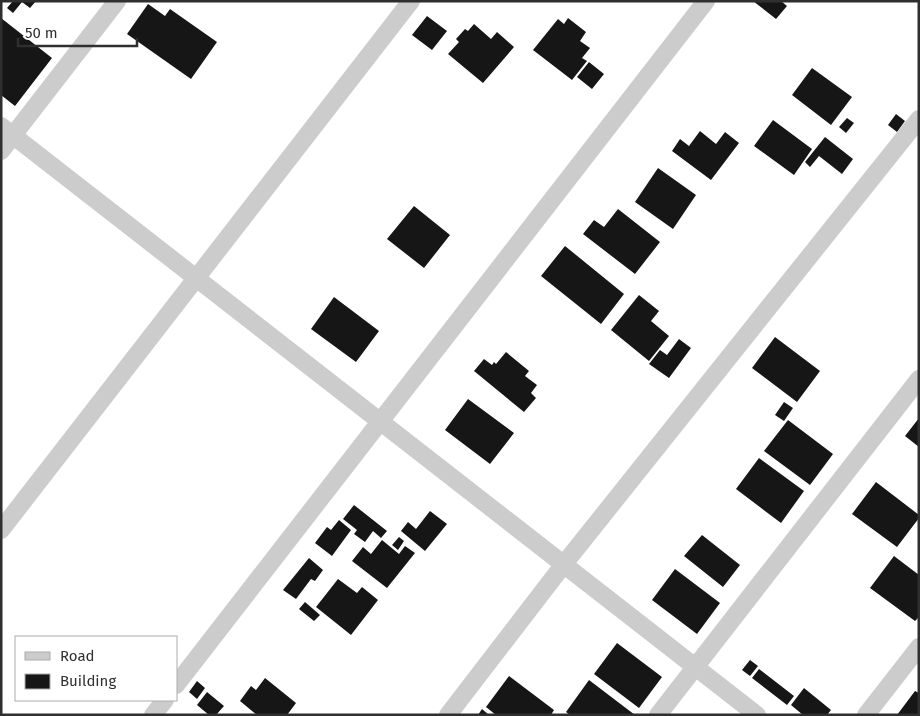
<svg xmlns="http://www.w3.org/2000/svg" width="920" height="716" font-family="'Fira Sans',sans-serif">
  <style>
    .building { fill: #161616 }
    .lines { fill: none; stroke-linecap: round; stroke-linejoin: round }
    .minor { stroke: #ccc; stroke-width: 18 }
  </style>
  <rect width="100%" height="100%" fill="#fff"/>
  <path class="building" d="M13,1H36L30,8L22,2L13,13L7,8Z
    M753,1H781L787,6L776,19Z
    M148,4L165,16L170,9L217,42L191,79L127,34Z
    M427,16L447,31L432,50L412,35Z
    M1,18L52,58L15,106L1,95Z
    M568,18L586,32L580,41L590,48L582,58L587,61L572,80L533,50L558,19L564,24Z
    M474,24L491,39L497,32L514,47L483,83L448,54L459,42L456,39L465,29L468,31Z
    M589,62L604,74L592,89L577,77Z
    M812,68L852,97L831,125L792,95Z
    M896,114L905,121L897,132L888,125Z
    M847,118L854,123L846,133L839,127Z
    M773,120L812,149L794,175L754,146Z
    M700,131L716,144L725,132L739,143L711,180L672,151L680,139L689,146Z
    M825,137L853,159L842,174L819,156L810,167L805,162Z
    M658,168L696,195L673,229L635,202Z
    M414,206L450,235L424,268L387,239Z
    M618,209L660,242L635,274L583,234L594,220L604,227Z
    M565,246L624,294L601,324L541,276Z
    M639,295L659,311L651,321L669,336L649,361L611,330Z
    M334,297L379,331L356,362L311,329Z
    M775,337L820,371L797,402L752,368Z
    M679,339L691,348L669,378L649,364L660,350L667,355Z
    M506,352L529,371L525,376L537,385L531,393L536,398L524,412L474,371L484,359L492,365L494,362L496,364Z
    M468,399L514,433L490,464L445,430Z
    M784,402L793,408L784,421L775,415Z
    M919,418V447L905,436Z
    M788,420L833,454L810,485L764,451Z
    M759,458L804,491L781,523L736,489Z
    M876,482L919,515V518L897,547L852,514Z
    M354,505L387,531L381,538L373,531L365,542L354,534L357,530L343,519Z
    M430,511L447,524L425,551L401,531L408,522L416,529Z
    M339,520L351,530L332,556L315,543L327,527L331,530Z
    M702,535L740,565L723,587L684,556Z
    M399,537L404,541L398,550L392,545Z
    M382,540L399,554L405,546L415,553L387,588L352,561L363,547L371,554Z
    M894,556L919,575V617L915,621L870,588Z
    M309,558L323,570L315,581L311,579L296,599L283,590Z
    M675,569L720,603L697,634L652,600Z
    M338,579L357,593L362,587L378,600L351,635L316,607Z
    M305,602L320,615L314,621L299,609Z
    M617,643L662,677L639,708L594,674Z
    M750,660L758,666L750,676L742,670Z
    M759,669L794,696L787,705L752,678Z
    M509,676L554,710L551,715H496L486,707Z
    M265,678L296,703L287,715H257L240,701L251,686L256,690Z
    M589,680L635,715H570L566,712Z
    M197,681L205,688L197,699L189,692Z
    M804,688L831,710L827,715H803L791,705Z
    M915,691L919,693V715H897Z
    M207,692L224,706L216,715H209L197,705Z
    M482,709L489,715H478Z"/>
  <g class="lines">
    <path class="minor" d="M1,126L757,715
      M1,151L117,1
      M1,530L411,1
      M176,685L706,1
      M153,715L165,700
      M448,715L564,564L919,119
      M658,715L919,379
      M866,715L919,647"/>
  </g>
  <rect width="920" height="716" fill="none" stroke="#2f2f2f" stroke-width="5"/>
  <rect x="15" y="636" width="162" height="65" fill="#ffffff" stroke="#acacac"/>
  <rect x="25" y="652" width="25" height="8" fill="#cccccc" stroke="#acacac"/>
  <text x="60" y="661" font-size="15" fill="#2f2f2f">Road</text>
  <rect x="25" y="674" width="25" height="15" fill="#161616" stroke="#acacac"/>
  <text x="60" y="686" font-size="15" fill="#2f2f2f">Building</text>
  <path d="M18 38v8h119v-8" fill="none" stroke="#2f2f2f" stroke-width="2.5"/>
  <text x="25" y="38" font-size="15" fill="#2f2f2f" stroke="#ffffff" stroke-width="4" paint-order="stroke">50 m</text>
</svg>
